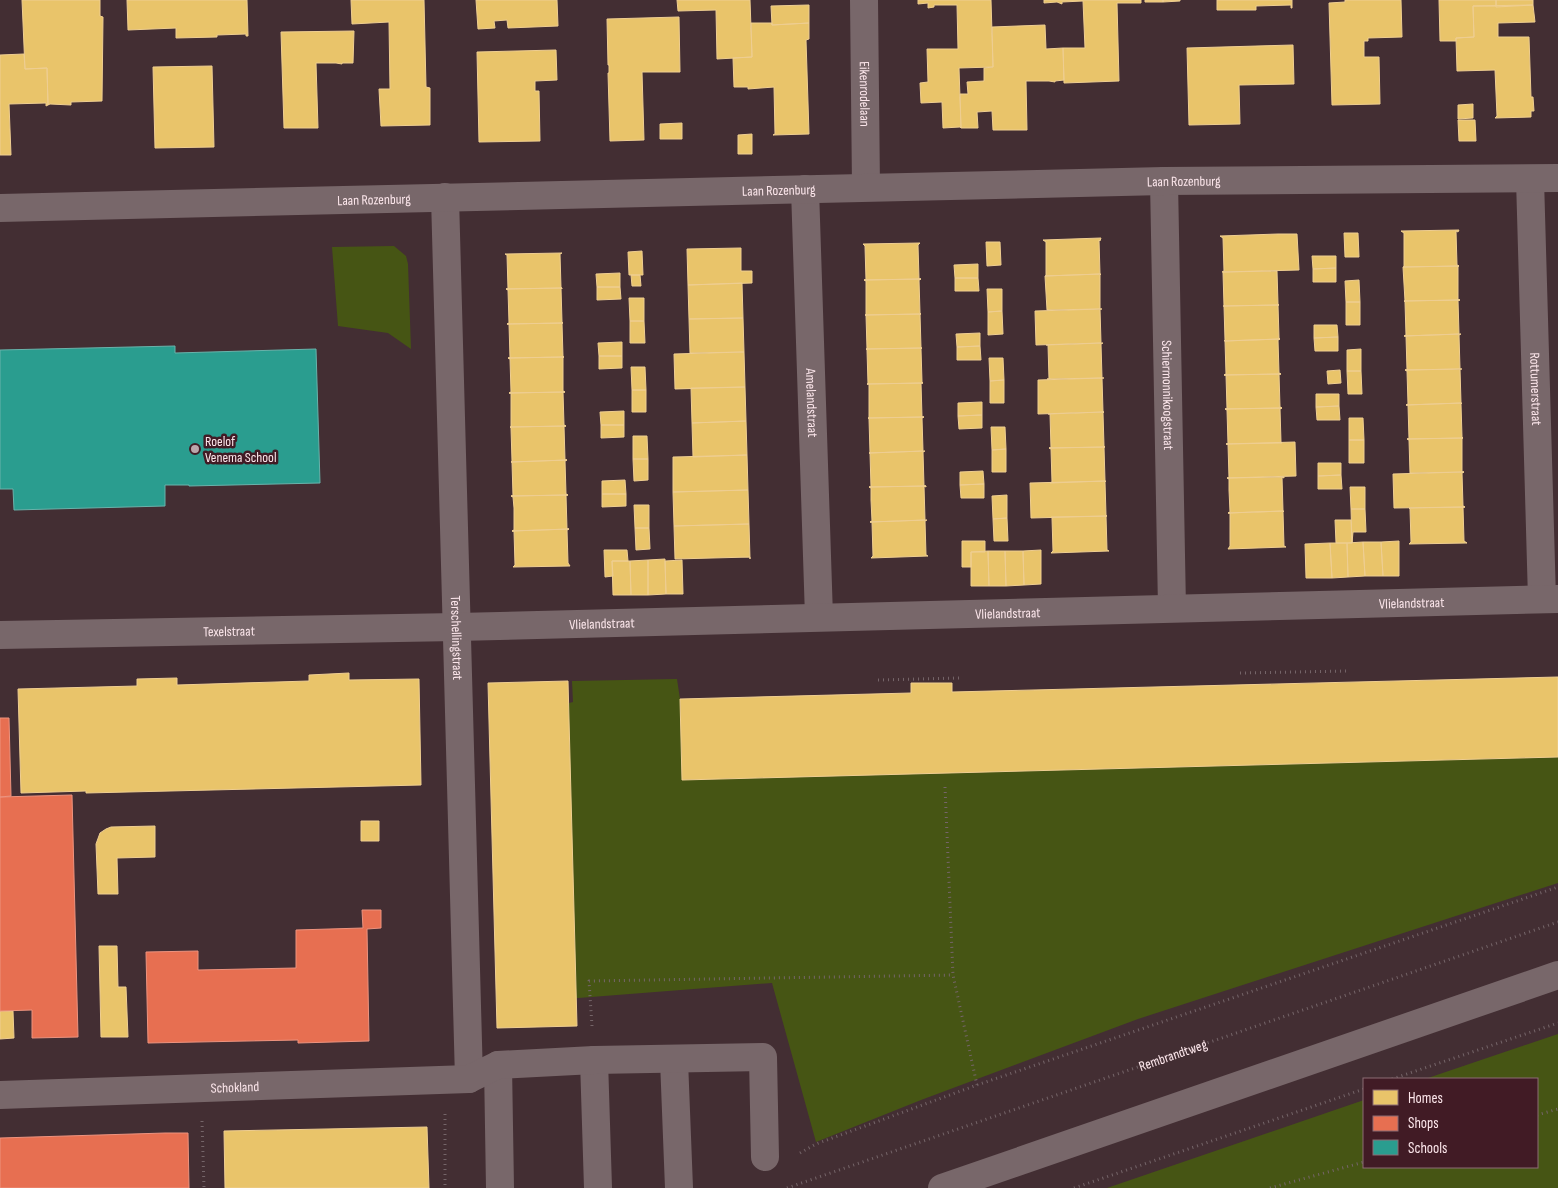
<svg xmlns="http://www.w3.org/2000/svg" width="1558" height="1188" font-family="'Sofia Sans Condensed',sans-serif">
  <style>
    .green { fill: #465514 }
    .homes { fill: #e9c46a; stroke: #efce91 }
    .shops { fill: #e76f51; stroke: #ed937f }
    .schools { fill: #2a9d8f; stroke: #69b3ab }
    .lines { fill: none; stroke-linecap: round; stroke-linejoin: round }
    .path { stroke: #756569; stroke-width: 3; stroke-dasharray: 1 4; stroke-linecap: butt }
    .minor { stroke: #78676a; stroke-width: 28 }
    .poi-dot { fill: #bba6ab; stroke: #411b25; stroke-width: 2 }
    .labels { text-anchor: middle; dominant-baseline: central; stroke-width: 5; stroke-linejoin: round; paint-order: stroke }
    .street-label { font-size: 14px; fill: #fce6eb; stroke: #411b25 }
    .poi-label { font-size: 14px; fill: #fce6eb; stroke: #411b25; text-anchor: start }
  </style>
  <rect width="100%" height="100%" fill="#432e33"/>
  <path class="green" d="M394,246L406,256L408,264L411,349L388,333L338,326L332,247Z
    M677,679L680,699L682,780L1558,757V883L1138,1019L921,1100L816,1142L772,983L500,1004L569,703L573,702L572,681Z
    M1558,1034V1188H1107L1364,1100V1167H1537V1079H1425Z"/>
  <path class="homes" d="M22,0H100V16L103,17L102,101L71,102V105L50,104L48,105L47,68L25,69Z
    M127,0H247L248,36H246V34L217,35V37L176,38V28L128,30Z
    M351,0H424L426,87L430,88V125L381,126L379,89H390L389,22L352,24Z
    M476,0H557L558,26L508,28L507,20L494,21L495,28L478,29Z
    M677,0H750L752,57L717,59L716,10L678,11Z
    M918,0H991L993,67L959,68L961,128L960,127L943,128L942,102L921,103L920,83L928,82L927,49H958L957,5H934V7L928,8V3L918,4Z
    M1044,0H1141V3H1117L1119,81L1064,83L1063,48H1085L1083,1L1062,2V4L1057,2L1044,3Z
    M1145,0H1163V2H1145Z
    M1163,0H1180V1L1163,2Z
    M1217,0H1292V8H1291V5L1256,6V10H1217Z
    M1345,0H1401L1402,37L1368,38V41H1364V57H1379L1380,104L1332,105L1329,3L1345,2Z
    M1439,0H1496V6H1473L1474,37L1456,38V41H1440Z
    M1496,0H1533V5L1496,7Z
    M809,5V23L772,25L771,6Z
    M1533,5L1535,22L1498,23V37H1529L1531,97H1533L1534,111H1531V117L1495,118L1497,116L1495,70L1457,71L1456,38L1474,37L1473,6Z
    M679,17L680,72H642L644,140L610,141L608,73H609V65H608L607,19Z
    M751,23H772V25L809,23V39L806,40L809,134L773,135L775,134L774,87L748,89V87H734L733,58L752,57Z
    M1045,25L1046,49L1063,48L1064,80L1055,81V82L1049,81H1026L1027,130H993L992,111L977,112L978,128H961L960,94H968L967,82L984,81V68L993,67L992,27Z
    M354,31L353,63H342V64L336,63H316L318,128H284L281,32Z
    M1293,45L1294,84L1239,85L1240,124L1189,125L1187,48Z
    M556,50L557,80L535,81V91H539L540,141L479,142L477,52Z
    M24,54L25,69L47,68L48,105L46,106V103L9,104L11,155H0V55Z
    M212,66L214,147L155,148L153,67Z
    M1473,104V118L1458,119V105Z
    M1458,120H1475L1476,141H1459Z
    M682,123V139H660V124Z
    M752,134V154H738V135Z
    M1459,230L1458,232L1456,231L1457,265L1459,266L1403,267H1404V233L1401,231Z
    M1344,233H1358L1359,257H1345Z
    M1278,234H1297L1299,270L1222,272L1224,271L1223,238L1220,236Z
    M1101,238L1100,241L1099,240L1100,274L1045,276H1046V242L1043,240Z
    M986,242H1000L1001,265L987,266Z
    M920,243L918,245L919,279H921L864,280H866L865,246L863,244Z
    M741,248V271H752V283L688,285L687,249Z
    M642,251L643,275H629L628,252Z
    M562,253L560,254L561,288H562L506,289H508L507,255L505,254Z
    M1312,256H1336V268L1313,269Z
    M978,264V278H955L954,265Z
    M1458,266V300H1460L1404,301H1405L1403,267L1459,266Z
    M1336,268V282H1313V269Z
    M1277,271L1278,304L1279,305L1223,306H1224L1223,272Z
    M620,273V287H597L596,274Z
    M1101,274L1100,275V309L1047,310L1045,276Z
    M631,275H640L641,286H632Z
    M955,278H978L979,291H955Z
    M921,279L919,280L920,313L921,314L865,315H866V281L864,280Z
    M1359,280L1360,302H1346L1345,281Z
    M742,283L743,318L689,319L688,285Z
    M597,287H620L621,299L597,300Z
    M561,288L562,322L563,323L507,324L509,323L508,290L506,289L562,288V289Z
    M987,289H1002V311L988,312Z
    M629,298H644V321H630Z
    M1458,300L1459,334L1404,336L1406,335L1405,302L1404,301L1460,300Z
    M1346,302H1360V325H1346Z
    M1278,305L1279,338L1280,339L1224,341L1225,340L1224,306L1279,305Z
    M1100,309L1101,343L1036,345L1035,311L1102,309Z
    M1002,311L1003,334L988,335V312Z
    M920,314L921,348H922L866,349H867L866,315H865L921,314Z
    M743,318L744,352L690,353L689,319Z
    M630,321H644L645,343H630Z
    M562,323L563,357H564L508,358H510L509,324H507L563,323Z
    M1314,325H1337L1338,337L1314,338Z
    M980,333V346L957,347L956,334Z
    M1461,334L1459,335L1460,369L1405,370H1407L1406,336H1404Z
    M1338,337V351H1315L1314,338Z
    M1280,339L1278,340L1279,373L1281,374L1224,375L1226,374L1225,341Z
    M622,342V356H599L598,343Z
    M1103,343L1101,344L1102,378L1047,379H1049L1048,345H1046Z
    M980,346L981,360H957V347Z
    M922,348L921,349L922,382L923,383L867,384H868L867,350L866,349Z
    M1361,349V371H1347V350Z
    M744,352L745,387L675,389L674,354Z
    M599,356H622V368L599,369Z
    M563,357V391L565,392L509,393L511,392L510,359L508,358L564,357Z
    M989,358H1003L1004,380L990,381Z
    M631,367H645L646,390H632Z
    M1460,369L1461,403L1406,405L1408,404L1407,371L1405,370L1462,369Z
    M1340,370L1341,383L1328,384L1327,371Z
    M1347,371H1361L1362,394H1348Z
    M1279,374L1280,407L1282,408L1225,409H1227L1226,375H1224L1281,374Z
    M1102,378H1104H1102L1103,412H1104L1038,414V380Z
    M1004,380V403H990V381Z
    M921,383L922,417H924L868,418H869V384H867L923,383Z
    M745,387L746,421L692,423L691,388Z
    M632,390H646V412H632Z
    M563,392L564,425L566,426L510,427H511V393H509L565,392Z
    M1316,394H1339V406L1316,407Z
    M982,402V415L958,416V403Z
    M1462,403L1461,404L1462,437L1463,438L1407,439H1409L1408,405H1406Z
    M1339,406L1340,420H1317L1316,407Z
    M1282,408L1280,409L1281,442L1282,443L1226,444H1228L1227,410L1225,409Z
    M624,411V425H601L600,412Z
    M1104,412L1103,413L1104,446L1105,447L1049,448H1051L1050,414H1048Z
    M982,415V428L959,429L958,416Z
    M924,417L922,418L923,451L869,453H870L869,419L868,418Z
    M1349,418H1363L1364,440H1349Z
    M746,421L747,455L693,457L692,423Z
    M601,425H624V437L601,438Z
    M564,426L565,460H567L511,462L512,461L511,428L510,427L566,426Z
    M991,427H1005L1006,449L992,450Z
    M633,436H647L648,459H633Z
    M1462,438V472H1464L1410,473L1409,440L1407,439L1463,438Z
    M1349,440H1364V463H1349Z
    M1295,442L1296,476L1227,478H1229L1228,444H1226Z
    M1104,447L1105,481L1050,483L1052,482L1051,449L1049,448L1105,447Z
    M1006,449V472H992V450Z
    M925,451L923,452L924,486H926L869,487H871L870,453H869Z
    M747,455L748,490L673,492V457Z
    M633,459H648V480L634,481Z
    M567,460L565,461L566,494L568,495L511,496H513L512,462H511Z
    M1318,463H1341V475L1318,476Z
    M983,471L984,484L960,485V472Z
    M1464,472L1462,473L1463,506L1465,507L1394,508L1393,474Z
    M1341,475L1342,489H1318V476Z
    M1282,477L1283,511L1228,513L1230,512L1229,490V479L1227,478L1284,477V478Z
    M625,480L626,494H602V481Z
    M1106,481L1105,482L1106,515L1107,516L1031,518L1030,483Z
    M984,484V498H961L960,485Z
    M924,486L925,520L870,522L872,521L871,500V488L869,487L926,486V487Z
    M1350,487H1365V509H1351Z
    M748,490L749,524L674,526L673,492Z
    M602,494H626V506L602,507Z
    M566,495L567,529H569L512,531L514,530V508L513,497L511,496L568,495Z
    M1007,495V518L993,519L992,496Z
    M634,505H649V528H635Z
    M1463,507L1464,541L1467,543L1409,544L1411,542L1410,509L1409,508L1465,507Z
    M1351,509H1365L1366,532H1353L1352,543Z
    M1284,511L1283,512L1284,546L1286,547L1228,549L1230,546V513H1228Z
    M1106,516L1107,550L1109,551L1051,553L1053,551L1052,518L1051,517L1107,516Z
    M1007,518L1008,541H994L993,519Z
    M927,520L925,521L926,555L928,556L871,558L873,556L872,522H870Z
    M1335,520H1351L1352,543H1336Z
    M749,524L750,559V557L675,559L674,526Z
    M635,528H649L650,549L636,550Z
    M569,529L567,530L568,563L570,566L513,567L515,565L514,531H512Z
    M962,541H985V552H971V567H962Z
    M1399,541V576H1383L1381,542Z
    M1363,542H1381L1383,576H1365Z
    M1363,542L1365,576L1348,577L1347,543Z
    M1330,543L1332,578H1306L1305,544Z
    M1330,543H1347L1348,577L1332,578Z
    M604,550H627L628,561H612L613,576L605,577Z
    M1041,550V584L1024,585L1023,551Z
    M988,551H1005L1006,586H989Z
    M988,551L989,586H971V552Z
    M1005,551H1023L1024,585L1006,586Z
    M665,559L666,594L648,595V560Z
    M648,560V595H631L630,561Z
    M682,560L683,594H666L665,561Z
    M612,561H630L631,595H613Z
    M349,673V680L419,679L421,785L86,793V791L21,793L18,689L137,686V679L177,678V685L309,681V675Z
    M1558,677V757L682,780L680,699L911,693V683H952V692Z
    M568,681L577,1026L497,1028L488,683Z
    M361,821H379V841H361Z
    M155,826V857L117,858L118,894H98L96,844L100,833L106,829L111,827Z
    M99,946H117L118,987H126L128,1037H101Z
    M0,1011H13L14,1038L0,1039Z
    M427,1127L429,1188H225L224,1131Z"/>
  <path class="shops" d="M0,718H9L11,796L0,797Z
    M72,795L78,1037L32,1038V1010L0,1011V797Z
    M362,910H381V928L367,929L369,1041L298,1043V1040L148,1043L146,952L198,951V970L296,968V930L363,928Z
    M165,1133H188L189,1188H0V1138Z"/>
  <path class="schools" d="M175,346V353L316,349L320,483L189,486V485H165V506L14,510L13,489H0V350Z"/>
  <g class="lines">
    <g class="path">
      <path d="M1240,673L1347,671"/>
      <path d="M878,680L959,678"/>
      <path d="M945,787L953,975L977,1085"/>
      <path d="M592,1026L589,981L953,975"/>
      <path d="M1392,1079L1558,1023"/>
      <path d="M445,1114V1188"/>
      <path d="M1537,1115L1558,1109"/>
      <path d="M202,1121L204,1188"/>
      <path d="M800,1153L816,1144L977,1085L1558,887"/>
      <path id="s1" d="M787,1188L1558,922"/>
      <path d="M1074,1188L1364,1089"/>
      <path d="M1270,1188L1364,1162"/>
    </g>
    <g class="minor">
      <path id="s2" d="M864,0L866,187"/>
      <path id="s3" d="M1530,179L1542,599"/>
      <path id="s4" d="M1164,181L1172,608"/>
      <path id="s5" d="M805,189L819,617"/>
      <path id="s6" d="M445,197L469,1079"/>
      <path id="s7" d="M0,208L1164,181L1558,178"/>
      <path id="s8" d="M0,635L457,627L1558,599"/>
      <path d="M594,1060L598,1188"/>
      <path d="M674,1060L679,1188"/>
      <path d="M498,1065L500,1188"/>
      <path id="s9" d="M0,1095L469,1079L498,1065L594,1060L763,1057L765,1157"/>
      <path d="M942,1188L1558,975"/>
    </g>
  </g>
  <circle class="poi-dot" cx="195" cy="449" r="5"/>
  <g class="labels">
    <g class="street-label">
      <text stroke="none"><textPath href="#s2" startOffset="94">Eikenrodelaan</textPath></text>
      <text stroke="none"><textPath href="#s7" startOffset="1184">Laan Rozenburg</textPath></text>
      <text stroke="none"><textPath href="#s7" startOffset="779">Laan Rozenburg</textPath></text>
      <text stroke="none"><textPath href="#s7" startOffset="374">Laan Rozenburg</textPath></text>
      <text stroke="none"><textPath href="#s3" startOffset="210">Rottumerstraat</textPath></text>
      <text stroke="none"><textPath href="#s4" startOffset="214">Schiermonnikoogstraat</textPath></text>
      <text stroke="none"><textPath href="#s5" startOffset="214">Amelandstraat</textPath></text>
      <text stroke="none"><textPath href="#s8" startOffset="1412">Vlielandstraat</textPath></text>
      <text stroke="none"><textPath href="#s8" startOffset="1008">Vlielandstraat</textPath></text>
      <text stroke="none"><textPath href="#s8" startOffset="602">Vlielandstraat</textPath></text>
      <text stroke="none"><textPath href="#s8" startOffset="229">Texelstraat</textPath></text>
      <text stroke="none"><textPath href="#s6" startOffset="441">Terschellingstraat</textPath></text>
      <text stroke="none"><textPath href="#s1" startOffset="408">Rembrandtweg</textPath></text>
      <text stroke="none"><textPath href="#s9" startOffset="235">Schokland</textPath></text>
    </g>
    <g class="poi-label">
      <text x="205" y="441">Roelof<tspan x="205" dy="16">Venema School</tspan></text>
    </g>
  </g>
  <rect x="1363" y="1078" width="175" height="90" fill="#411b25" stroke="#8c6c74"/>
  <rect x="1373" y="1090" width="25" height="15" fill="#e9c46a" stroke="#8c6c74"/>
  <text x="1408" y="1103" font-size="15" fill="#fce6eb">Homes</text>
  <rect x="1373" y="1116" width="25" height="15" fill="#e76f51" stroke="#8c6c74"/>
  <text x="1408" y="1128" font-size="15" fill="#fce6eb">Shops</text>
  <rect x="1373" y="1140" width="25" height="15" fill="#2a9d8f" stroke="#8c6c74"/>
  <text x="1408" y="1153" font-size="15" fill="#fce6eb">Schools</text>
</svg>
